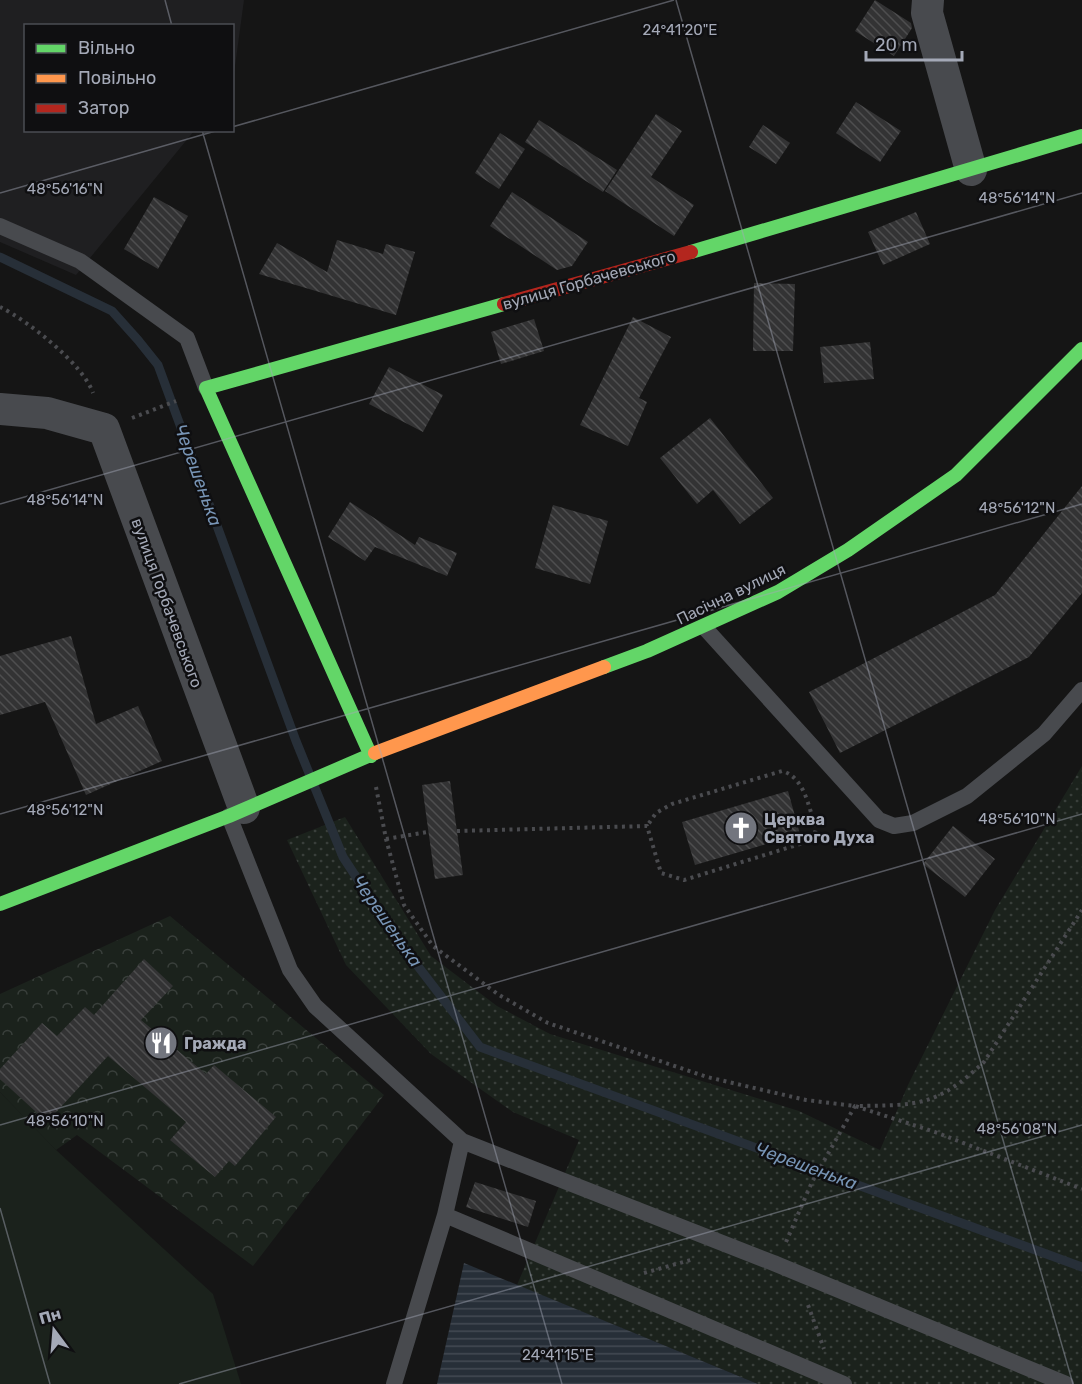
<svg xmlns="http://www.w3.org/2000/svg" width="1082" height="1384" font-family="Rubik,sans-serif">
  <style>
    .built { fill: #1f1f21 }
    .grass { fill: url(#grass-dots) }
    .park { fill: url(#park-crowns) }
    .pitch { fill: #1b221c }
    .water { fill: url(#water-rules) }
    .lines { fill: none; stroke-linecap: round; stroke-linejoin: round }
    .stream { stroke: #272f38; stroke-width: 9 }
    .building { fill: url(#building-back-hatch) }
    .path { stroke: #4a4b4f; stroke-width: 4; stroke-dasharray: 3 4.5; stroke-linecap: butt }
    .lane { stroke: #484a4e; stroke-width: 16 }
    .street { stroke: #484a4e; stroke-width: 32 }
    .fast { stroke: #63d668; stroke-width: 14 }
    .slow { stroke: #ff974d; stroke-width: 14 }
    .jam { stroke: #b3261e; stroke-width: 14 }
    .ticks { fill: none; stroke: #a4a9b7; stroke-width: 1.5; stroke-opacity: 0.45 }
    .labels { text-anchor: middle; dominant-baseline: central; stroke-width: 5; stroke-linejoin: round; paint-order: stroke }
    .street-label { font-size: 16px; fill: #a4a9b7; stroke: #0f0f11 }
    .poi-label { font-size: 16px; font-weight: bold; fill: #a4a9b7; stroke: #0f0f11; text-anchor: start }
    .water-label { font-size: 18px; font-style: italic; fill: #7895b6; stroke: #0f0f11 }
    .ticks-label { font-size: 15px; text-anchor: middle; fill: #a4a9b7; stroke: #0f0f11; stroke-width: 5; stroke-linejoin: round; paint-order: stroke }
  </style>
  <defs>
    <pattern id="grass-dots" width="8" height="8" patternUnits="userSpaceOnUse" patternTransform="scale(1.5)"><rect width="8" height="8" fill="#1b221c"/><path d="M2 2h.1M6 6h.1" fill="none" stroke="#393f3b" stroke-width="1.8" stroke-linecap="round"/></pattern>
    <pattern id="park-crowns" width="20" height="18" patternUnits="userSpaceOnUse" patternTransform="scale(1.5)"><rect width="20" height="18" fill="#1b221c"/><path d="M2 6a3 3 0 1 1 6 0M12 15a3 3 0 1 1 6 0" fill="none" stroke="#393f3b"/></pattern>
    <pattern id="water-rules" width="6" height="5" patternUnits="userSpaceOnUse" patternTransform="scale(1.5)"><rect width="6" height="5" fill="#272f38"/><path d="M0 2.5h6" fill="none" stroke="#434a53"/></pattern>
    <pattern id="building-back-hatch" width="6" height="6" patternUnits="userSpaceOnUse" patternTransform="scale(1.5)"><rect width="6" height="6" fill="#333334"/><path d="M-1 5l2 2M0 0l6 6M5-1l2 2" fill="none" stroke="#4e4e4f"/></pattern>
  </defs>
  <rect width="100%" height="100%" fill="#151515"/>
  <path class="built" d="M0,0H244L233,81L232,26H26V130L194,131L76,275L0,242Z"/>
  <path class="grass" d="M1082,766V1384H758L517,1285L579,1140L513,1112L431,1054L346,965L287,840L345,817L431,956L497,1006L550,1034L799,1111L880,1150L908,1085L995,910Z"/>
  <path class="park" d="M170,916L384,1095L253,1266L77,1135L56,1150L0,1092V994Z"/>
  <path class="pitch" d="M0,1092L56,1150L213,1294L241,1384H0Z"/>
  <path class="water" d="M464,1263L758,1384H437Z"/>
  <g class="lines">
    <path class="stream" d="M0,257L112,311L138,340L158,365L296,741L343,857L397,939L480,1047L1082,1267"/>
  </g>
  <path class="building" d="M875,0L911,23L912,28L894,56L855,31Z
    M856,102L901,131L880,162L836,133Z
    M656,114L682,131L651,177L694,205L674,236L605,191Z
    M539,120L617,170L603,192L525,142Z
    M763,125L790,143L776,164L749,147Z
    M500,133L525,149L499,189L475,173Z
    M512,192L588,242L572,266L557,270L490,226Z
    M154,197L188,216L158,269L124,249Z
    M916,212L930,244L883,265L868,232Z
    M337,240L383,254L386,244L415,252L396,315L259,274L277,243L327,272Z
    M754,283L795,284L793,351H753Z
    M633,317L671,337L639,398L647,402L628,446L580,425Z
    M534,319L544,351L501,364L491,332Z
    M870,342L874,379L824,383L820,347Z
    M389,367L443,395L423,432L369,404Z
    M710,418L773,498L740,524L713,490L697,504L660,458Z
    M1082,486V593L1029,657L840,753L809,692L995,595Z
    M350,502L415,545L419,537L457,553L447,576L375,547L365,561L328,537Z
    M553,505L608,521L590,584L535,568Z
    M71,636L96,724L138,706L162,761L86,795L45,702L0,715V656Z
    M450,781L463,875L435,879L422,785Z
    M788,791L800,834L695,865L682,822Z
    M953,826L995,859L965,897L923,864Z
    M144,959L173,986L141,1020L206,1074L214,1065L276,1117L235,1166L229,1161L215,1177L170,1140L186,1122L108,1056L47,1122L0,1079V1069L42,1023L57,1036L85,1007L94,1015Z
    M475,1182L536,1201L528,1227L466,1207Z"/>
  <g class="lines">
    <path class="path" d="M0,307C27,320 83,364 93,393
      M132,418L176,401
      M376,787L386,839L404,905L433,946L499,995L548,1023L707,1077L806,1100L855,1106L935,1132L1082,1189
      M457,831L647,826L661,873L684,880L813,840L816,829C809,809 805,777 782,771L672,804L656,813L647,826
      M386,839L428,832
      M786,1242L812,1182L855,1106C918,1105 936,1107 984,1062L1082,910
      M644,1273L694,1259
      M808,1305L824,1349"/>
    <path class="lane" d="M0,226L80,261L187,338L206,388
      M704,627L879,820L894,826L913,823L967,796L1044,734L1082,690
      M229,816L290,970L315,1006L462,1141
      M445,1215L844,1384
      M394,1384L445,1215L462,1141L776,1264L1066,1384"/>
    <path class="street" d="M928,0L927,13L971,170
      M0,409L47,413L104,429L244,808"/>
    <path class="fast" d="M691,252L1082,136
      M604,667L647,651L778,592L848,550L956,475L1082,349
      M371,756L206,388L504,304
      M0,904L229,816L375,753"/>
    <path class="slow" d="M375,753L604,667"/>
    <path class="jam" d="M504,304L691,252"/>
  </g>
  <path class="ticks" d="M165,0L172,26M676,0L1073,1384M232,127L674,0M202,130L562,1384M0,193L219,130M0,504L1082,193M0,814L1082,504M0,1125L1082,814M0,1208L50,1384M179,1384L1082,1125"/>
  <defs>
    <g id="church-disc" transform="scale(1.725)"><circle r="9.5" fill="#72757e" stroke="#0f0f11"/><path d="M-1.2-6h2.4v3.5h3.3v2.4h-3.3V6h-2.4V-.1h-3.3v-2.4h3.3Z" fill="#fff"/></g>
    <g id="restaurant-disc" transform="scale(1.725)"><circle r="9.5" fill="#72757e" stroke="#0f0f11"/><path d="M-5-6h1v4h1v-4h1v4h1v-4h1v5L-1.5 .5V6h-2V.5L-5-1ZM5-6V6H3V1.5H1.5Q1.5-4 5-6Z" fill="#fff"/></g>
  </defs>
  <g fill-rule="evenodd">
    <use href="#church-disc" x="741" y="828"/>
    <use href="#restaurant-disc" x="161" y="1043"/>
  </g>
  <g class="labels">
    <g class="street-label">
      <text transform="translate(589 280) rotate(-16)">вулиця Горбачевського</text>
      <text transform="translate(731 594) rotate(-26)">Пасічна вулиця</text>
      <text transform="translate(167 603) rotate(70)">вулиця Горбачевського</text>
    </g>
    <g class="poi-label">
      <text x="764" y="819">Церква<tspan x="764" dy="18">Святого Духа</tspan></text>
      <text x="184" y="1043">Гражда</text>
    </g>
    <g class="water-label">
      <text transform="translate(198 475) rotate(70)">Черешенька</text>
      <text transform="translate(387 921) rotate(55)">Черешенька</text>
      <text transform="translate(806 1166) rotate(20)">Черешенька</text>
    </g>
  </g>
  <g class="ticks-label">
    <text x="680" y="35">24°41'20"E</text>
    <text x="65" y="194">48°56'16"N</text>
    <text x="1017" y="203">48°56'14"N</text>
    <text x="65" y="505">48°56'14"N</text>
    <text x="1017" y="513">48°56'12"N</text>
    <text x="65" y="815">48°56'12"N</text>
    <text x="1017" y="824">48°56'10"N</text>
    <text x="65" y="1126">48°56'10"N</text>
    <text x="1017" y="1134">48°56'08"N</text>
    <text x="558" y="1360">24°41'15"E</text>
  </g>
  <rect x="24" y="24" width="210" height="108" fill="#0f0f11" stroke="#4b4d53" stroke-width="1.5"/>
  <rect x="36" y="44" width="30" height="9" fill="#63d668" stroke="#4b4d53" stroke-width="1.5"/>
  <text x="78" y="54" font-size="18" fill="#a4a9b7">Вільно</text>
  <rect x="36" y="74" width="30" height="9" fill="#ff974d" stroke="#4b4d53" stroke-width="1.5"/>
  <text x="78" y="84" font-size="18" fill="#a4a9b7">Повільно</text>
  <rect x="36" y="104" width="30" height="9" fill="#b3261e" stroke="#4b4d53" stroke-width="1.5"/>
  <text x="78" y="114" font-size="18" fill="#a4a9b7">Затор</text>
  <g transform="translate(54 1330) rotate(344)" stroke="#0f0f11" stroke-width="4.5" paint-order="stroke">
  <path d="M0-4.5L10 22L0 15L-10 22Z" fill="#a4a9b7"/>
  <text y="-9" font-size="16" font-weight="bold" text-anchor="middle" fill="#a4a9b7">Пн</text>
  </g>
  <path d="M866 51v9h96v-9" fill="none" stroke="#a4a9b7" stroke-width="3"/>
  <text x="875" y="51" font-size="18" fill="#a4a9b7" stroke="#0f0f11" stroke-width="4.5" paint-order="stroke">20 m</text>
</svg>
